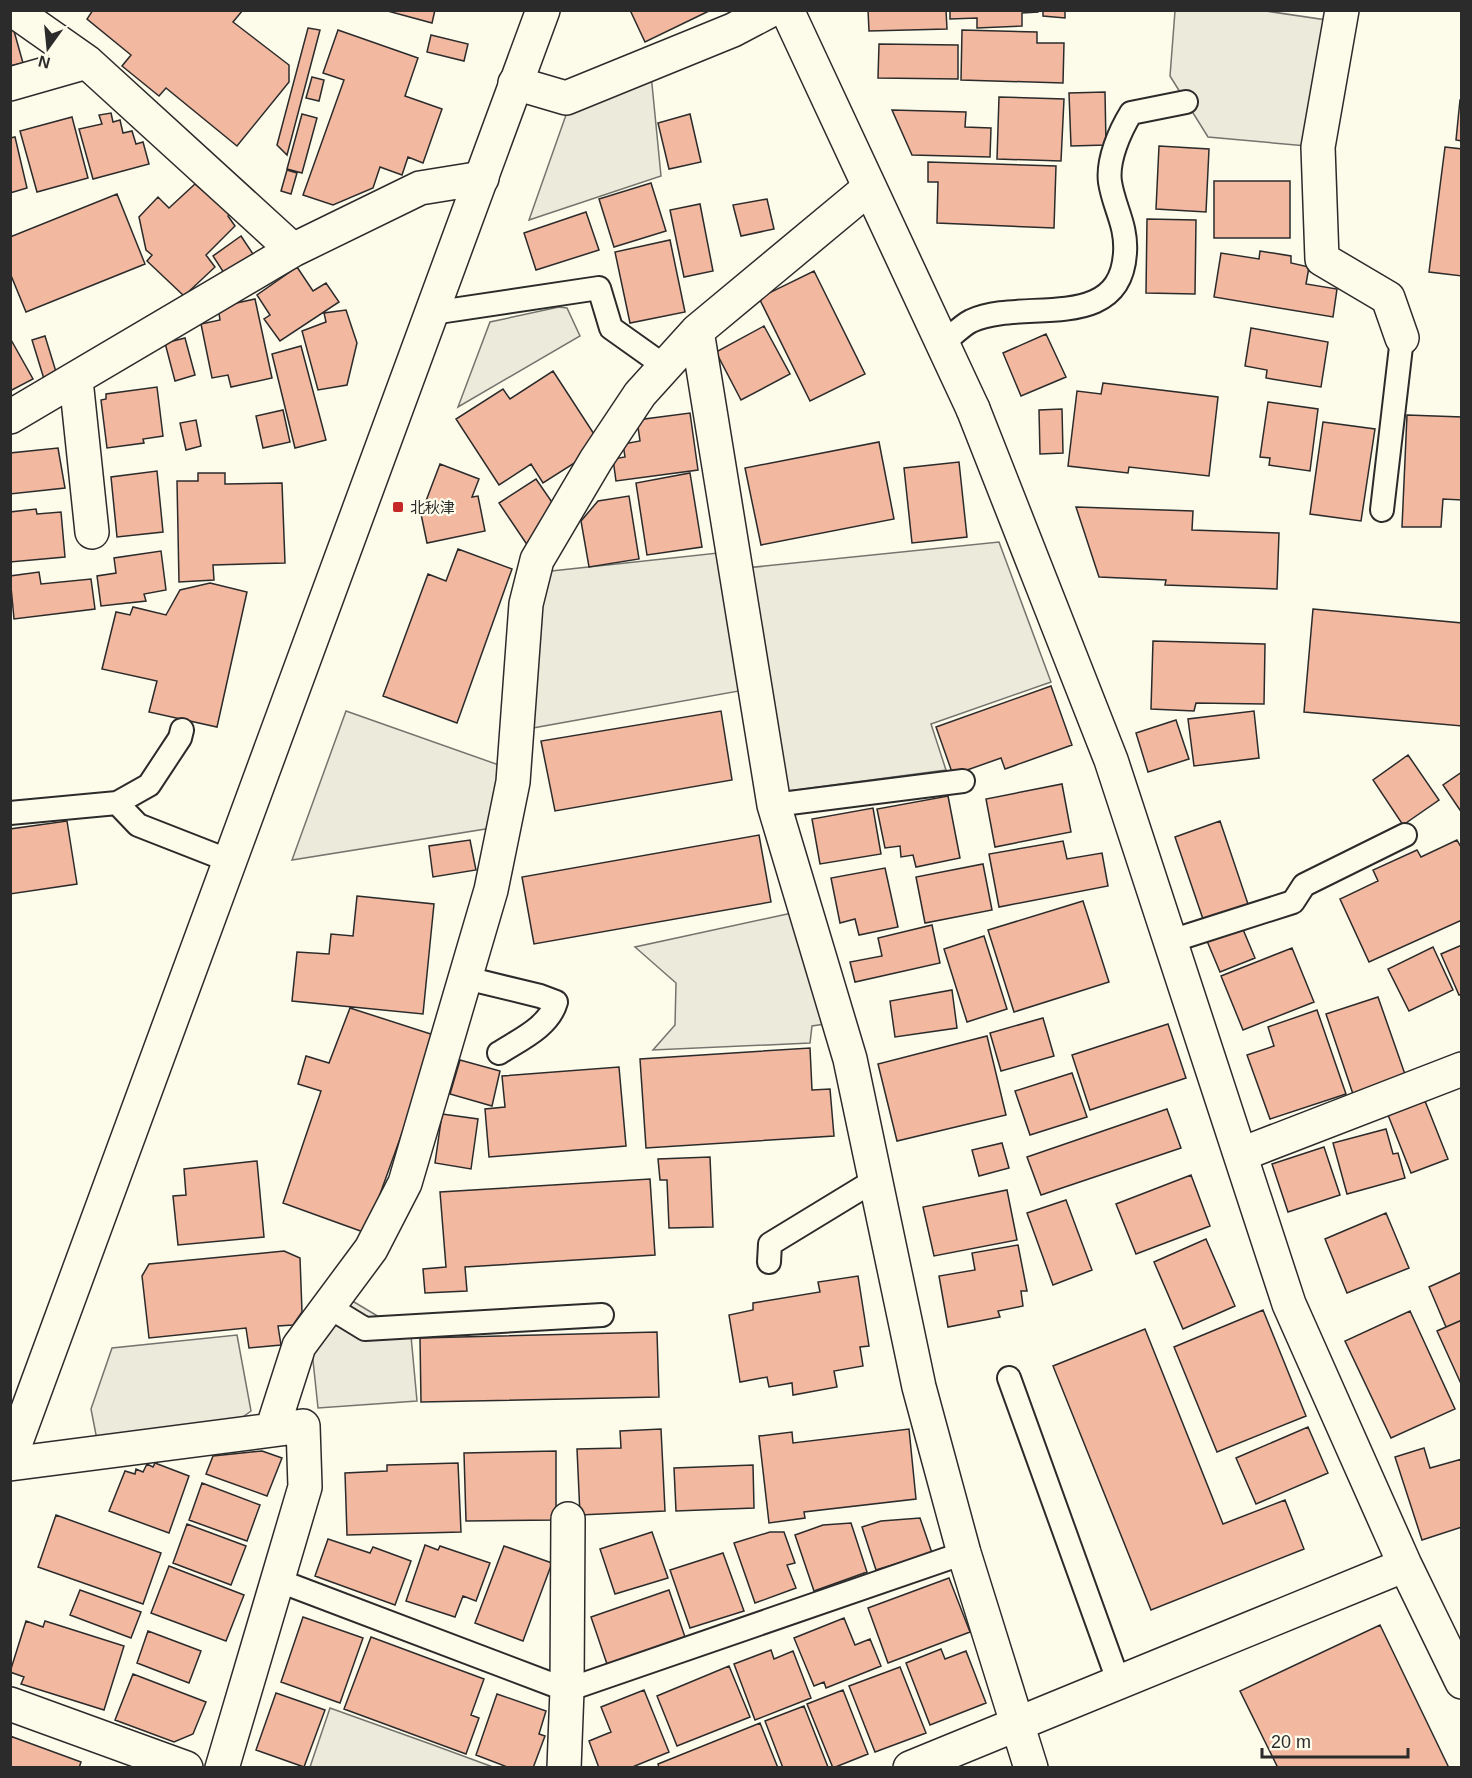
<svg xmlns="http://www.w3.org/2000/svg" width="1472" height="1778" font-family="Arial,'Noto Sans JP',sans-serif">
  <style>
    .green { fill: #ecebdb; stroke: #74746e; stroke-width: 1.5 }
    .parking { fill: #eceadb; stroke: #74746e; stroke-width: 1.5 }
    .building { fill: #f2b8a0; stroke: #2b2b2b; stroke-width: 1.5 }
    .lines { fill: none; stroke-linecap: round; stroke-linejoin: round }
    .service-casing { stroke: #2b2b2b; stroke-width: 26 }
    .minor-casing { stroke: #2b2b2b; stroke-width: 36 }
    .tertiary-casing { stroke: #2b2b2b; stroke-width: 36 }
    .service { stroke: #fdfbea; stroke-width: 22 }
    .minor { stroke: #fdfbea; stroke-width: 33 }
    .tertiary { stroke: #fdfbea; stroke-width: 33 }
    .poi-dot { fill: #c62828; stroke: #fdfbea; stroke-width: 2 }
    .labels { text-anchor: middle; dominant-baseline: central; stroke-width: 4.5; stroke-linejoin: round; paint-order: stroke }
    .poi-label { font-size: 15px; fill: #2b2b2b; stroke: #fdfbea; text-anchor: start }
  </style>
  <rect width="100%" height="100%" fill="#fdfbea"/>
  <path class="green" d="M559,307L567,308L580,336L458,407L490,322Z"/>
  <path class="parking" d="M1259,10L1340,22L1318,147L1208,137L1170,76L1175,11Z
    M650,64L661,176L529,220L573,95Z
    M999,542L1051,682L931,724L946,770L773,793L736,569Z
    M718,553L739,691L516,731L533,573Z
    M346,711L513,770L504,826L292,860Z
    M806,910L839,1022L812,1026L810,1043L653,1050L675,1025L676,983L635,947Z
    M339,1293L411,1336L417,1401L318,1408L310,1332Z
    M237,1335L251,1411L240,1419L97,1440L91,1409L112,1348Z
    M330,1708L436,1746L493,1767H310Z"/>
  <path class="building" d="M93,10H243L233,22L289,65V82L237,146L166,88L159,96L122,66L131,55L87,19Z
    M384,10H435L432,23Z
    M630,10H711L645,42Z
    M868,10H946L947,29L869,31Z
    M950,10H1038V12L1022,13V26L977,28V18L950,19Z
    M1043,10H1065V18L1043,16Z
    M10,28L14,31L23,63L10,66Z
    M308,28L320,30L287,155L277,145Z
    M338,30L418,58L405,96L442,109L423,163L408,157L402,175L380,167L373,188L333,205L303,195L344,80L323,73Z
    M962,30L1037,32V43H1064L1063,83L961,80Z
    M431,35L468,44L464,61L427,52Z
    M879,44L958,45V79L878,78Z
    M312,77L324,80L319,101L306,98Z
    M1105,92L1106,145L1071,146L1069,93Z
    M999,97L1064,99L1061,161L997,159Z
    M1460,100H1462V141L1456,140Z
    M892,110L966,112L965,127L991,128L990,157L912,155Z
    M111,113L113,122L120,120L123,133L132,131L136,144L143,142L149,164L93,179L79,129L102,124L99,115Z
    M302,114L317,118L302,173L287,169Z
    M690,114L701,162L669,169L658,123Z
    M72,117L88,178L37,192L20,131Z
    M15,137L27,188L10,193V138Z
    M1159,146L1209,149L1206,212L1156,209Z
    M1445,147L1462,149V276L1429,272Z
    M928,162L1056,166L1054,228L937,223L938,182H928Z
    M287,170L297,173L291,194L281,191Z
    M1214,181H1290V238H1214Z
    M651,183L666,231L614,247L599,199Z
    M195,184L230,214L228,216L235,226L206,255L215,267L184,296L147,261L152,255L146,250L139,217L158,197L169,208Z
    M117,194L145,264L26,312L10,273V237Z
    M767,199L774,229L741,236L733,205Z
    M700,204L713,271L684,277L670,210Z
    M586,212L599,250L536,270L524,233Z
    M1147,219L1196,220L1195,294L1146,293Z
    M241,236L253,254L224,273L213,256Z
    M670,240L685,312L630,323L615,252Z
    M1260,251L1291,256V263L1309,267L1306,284L1337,289L1333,317L1214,297L1221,253L1259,259Z
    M297,267L313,291L326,283L339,302L280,341L264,319L270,315L257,295Z
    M814,271L865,374L810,401L759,298Z
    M255,299L272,378L231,387L228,375L212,378L201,324L220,320L218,307Z
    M346,310L357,343L347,385L318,390L302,331L326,322L324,313Z
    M764,326L790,374L741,400L716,352Z
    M1251,328L1328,342L1321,387L1266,378L1267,370L1245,366Z
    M1046,334L1066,377L1021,396L1003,353Z
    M45,336L57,375L44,379L32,340Z
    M10,338L33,379L10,391Z
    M185,338L195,375L175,381L165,343Z
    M301,346L326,440L295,448L272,354Z
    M553,371L594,434L576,462L543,483L531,464L499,485L456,419L503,389L510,399Z
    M1103,383L1218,397L1209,476L1129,467L1128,473L1068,466L1077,391L1101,394Z
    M157,387L163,436L143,439L144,443L107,448L101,400L106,399V394Z
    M1268,402L1318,409L1310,471L1269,465L1270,458L1260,457Z
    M1062,409L1063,453L1040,454L1039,410Z
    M283,410L290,442L263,448L256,416Z
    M690,413L698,470L616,481L613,459L625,457L623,444L640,441L637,420Z
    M1407,415L1462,417V500L1443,499L1441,527H1402Z
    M196,420L201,446L186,450L180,423Z
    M1323,422L1375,429L1361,521L1310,514Z
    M879,442L894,519L761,545L745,468Z
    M58,448L65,488L10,494V453Z
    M959,462L967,537L912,543L904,468Z
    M440,464L479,479L472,497L478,496L485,531L427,543L421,514Z
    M157,471L163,532L117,537L111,477Z
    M198,473H225V484L282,483L285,563L213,565L214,580L179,582L177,481H198Z
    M690,473L702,547L647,555L636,483Z
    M536,479L556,508L532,552L499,503Z
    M629,496L639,559L589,567L581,521L598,501Z
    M1076,507L1193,511L1192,530L1279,533L1277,589L1165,585L1166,580L1099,577Z
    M36,509L37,514L61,512L65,557L10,562V512Z
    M458,549L512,569L457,723L383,696L428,574L446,581Z
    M161,551L166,590L144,594L146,601L101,606L97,576L116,573L114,558Z
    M39,572L41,584L91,579L95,609L14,619L10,576Z
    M210,583L247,592L217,727L149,712L157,681L102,669L116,612L130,615L133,607L166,615L180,590Z
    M1313,609L1462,623V726L1304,712Z
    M1153,641L1265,644L1264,704L1196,703L1194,711L1151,709Z
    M1051,686L1072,745L1005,769L1001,758L953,775L936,727Z
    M721,711L732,780L555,811L541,741Z
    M1254,711L1259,758L1194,766L1188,719Z
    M1176,720L1189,759L1148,772L1136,733Z
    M1408,755L1439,800L1403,825L1373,780Z
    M1462,772V813L1443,785Z
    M1062,784L1071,832L995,847L986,799Z
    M948,796L960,858L916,867L913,855L901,857L900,846L885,848L877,809Z
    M873,808L881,854L820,864L812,819Z
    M67,821L77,884L10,894V829Z
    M1220,821L1249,907L1204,922L1175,837Z
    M759,835L771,902L534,944L522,877Z
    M470,840L476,870L433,877L429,846Z
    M1457,840L1462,849V920L1369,962L1340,899L1378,881L1373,870L1417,850L1421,857Z
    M1063,841L1067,859L1102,853L1108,886L999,907L989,854Z
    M983,864L992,910L925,923L916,877Z
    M885,868L898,927L859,935L855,919L840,923L831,878Z
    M357,896L434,904L423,1014L292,1001L297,952L329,954L331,934L353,936Z
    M1083,901L1109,982L1014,1012L988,930Z
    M932,925L940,963L855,982L850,962L882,956L878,938Z
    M1242,927L1255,958L1220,972L1207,941Z
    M984,936L1007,1009L967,1022L944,949Z
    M1462,945V994L1459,995L1441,954Z
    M1433,947L1453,990L1409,1011L1388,969Z
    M1292,948L1314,1002L1243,1030L1221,976Z
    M952,990L957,1028L895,1037L890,1001Z
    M1378,997L1407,1080L1354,1097L1326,1014Z
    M350,1008L437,1036L366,1233L283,1203L321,1091L298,1084L306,1056L329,1063Z
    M1317,1010L1346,1094L1270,1119L1247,1055L1274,1046L1268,1027Z
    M1043,1018L1054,1056L1001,1071L990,1033Z
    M1168,1024L1186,1078L1090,1110L1072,1055Z
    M987,1036L1006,1115L897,1141L878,1064Z
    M810,1048L812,1090L830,1089L834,1136L646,1148L640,1059Z
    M460,1060L500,1071L492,1106L450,1094Z
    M619,1067L626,1146L489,1157L485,1109L505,1107L502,1076Z
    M1072,1073L1087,1117L1030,1135L1015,1091Z
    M1425,1101L1448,1159L1411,1173L1388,1115Z
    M1167,1109L1181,1148L1041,1195L1027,1157Z
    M442,1114L478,1119L471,1169L435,1163Z
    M1386,1129L1393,1154L1398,1153L1405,1178L1347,1194L1333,1143Z
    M1002,1143L1009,1168L979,1176L972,1150Z
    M1324,1147L1340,1195L1288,1212L1272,1164Z
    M710,1157L713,1227L669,1228L667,1180H660L658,1159Z
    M257,1161L264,1237L178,1245L173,1196L186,1195L184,1169Z
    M1191,1175L1210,1226L1136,1254L1116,1204Z
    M650,1179L655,1255L465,1267L467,1291L425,1293L423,1269L446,1267L440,1192Z
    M1007,1190L1017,1240L934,1256L923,1207Z
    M1066,1200L1092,1270L1053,1285L1027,1213Z
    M1386,1213L1409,1268L1347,1293L1325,1239Z
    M1206,1239L1235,1306L1183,1329L1154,1262Z
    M1018,1245L1027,1291H1021L1023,1306L998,1311L1000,1317L948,1327L939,1276L975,1270L972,1253Z
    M284,1251L300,1258L302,1312L293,1325L278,1326L281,1345L249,1348L246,1328L149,1338L142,1276L149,1264Z
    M1462,1272V1320L1446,1327L1429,1287Z
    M858,1276L869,1346L860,1347L863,1366L834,1371L837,1387L793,1395L792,1383L769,1387L767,1377L740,1382L729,1315L753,1310V1303L820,1292L818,1282Z
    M1263,1310L1306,1416L1217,1452L1174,1347Z
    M1410,1311L1455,1409L1391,1438L1345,1341Z
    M1462,1320V1386L1437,1331Z
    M1145,1329L1223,1524L1285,1500L1304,1549L1151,1610L1053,1366Z
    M657,1332L659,1397L421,1402L420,1338Z
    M1308,1427L1328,1473L1256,1504L1236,1458Z
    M661,1429L665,1511L580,1515L577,1449L621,1448L620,1431Z
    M909,1429L916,1499L804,1512L805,1518L769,1523L759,1436L792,1432L793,1443Z
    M1424,1448L1430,1468L1462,1459V1527L1422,1540L1395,1457Z
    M262,1451L282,1458L267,1496L206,1474L213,1456Z
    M556,1451V1520L466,1521L464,1453Z
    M155,1463L189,1476L169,1533L109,1511L125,1471L135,1474L136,1469L143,1472L147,1464L153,1467Z
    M458,1463L461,1532L347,1535L345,1473L387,1471V1465Z
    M753,1465L754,1508L676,1511L674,1468Z
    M202,1483L260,1505L247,1541L189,1520Z
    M56,1515L161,1553L143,1604L38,1567Z
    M920,1518L932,1553L876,1570L862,1527L881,1521Z
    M851,1523L867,1572L814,1591L795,1535L823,1525Z
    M187,1524L246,1546L231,1585L173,1563Z
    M652,1532L668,1578L615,1594L600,1549Z
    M770,1532H784L795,1563L787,1565L796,1588L755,1603L734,1543Z
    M328,1539L370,1553L373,1547L411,1561L395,1605L315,1576Z
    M425,1545L438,1550L440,1546L490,1563L476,1601L463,1596L455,1617L406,1601Z
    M504,1546L552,1563L523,1641L475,1623Z
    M723,1553L744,1611L690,1628L670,1570Z
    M169,1566L244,1595L226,1641L151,1613Z
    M949,1578L970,1632L888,1663L868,1608Z
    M80,1590L141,1612L131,1638L70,1615Z
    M669,1590L685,1637L607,1664L591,1617Z
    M303,1617L363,1638L340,1703L281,1682Z
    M844,1618L855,1645L870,1639L881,1666L826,1688L824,1682L814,1686L794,1638Z
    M26,1621L43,1627L45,1621L124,1646L104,1710L21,1684L24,1677L10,1672Z
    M1380,1625L1449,1768H1278L1240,1691Z
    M148,1631L201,1651L189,1683L137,1663Z
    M371,1637L484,1679L471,1715L479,1718L466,1754L344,1709Z
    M941,1649L945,1659L966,1651L986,1703L930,1725L906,1663Z
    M771,1650L774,1659L793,1651L811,1698L755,1720L734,1664Z
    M729,1666L750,1717L677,1746L657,1696Z
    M900,1667L926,1733L875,1752L849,1686Z
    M133,1674L206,1702L193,1734L174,1742L115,1720Z
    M644,1690L669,1752L630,1768H599L589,1741L611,1732L601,1707Z
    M843,1690L868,1754L833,1768L807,1704Z
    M276,1693L325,1710L304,1767L256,1750Z
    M497,1694L546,1711L539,1734L545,1736L533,1768H510L476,1755Z
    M804,1706L828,1767L783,1768L765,1721Z
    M760,1723L778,1768H659L658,1764Z
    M10,1736L81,1762L79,1768H10Z"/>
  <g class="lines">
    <g class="service-casing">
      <path id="service" d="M432,313L599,288L611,328L663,365
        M942,344C951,337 961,326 971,321C1022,297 1120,335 1125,253C1127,225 1114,208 1110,182C1107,160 1120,131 1131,113L1186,102
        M1382,510L1402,338
        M117,803L149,785L180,738L182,730
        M774,805L963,781
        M10,813L117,803L138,825L230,861
        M1171,941L1293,902L1304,885L1405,835
        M466,978L540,996L556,1002C549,1027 519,1040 499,1053
        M769,1262L770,1244L875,1180
        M329,1307L365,1329L602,1315
        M1009,1378L1119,1683
        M277,1580L567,1690L964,1553"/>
    </g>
    <g class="minor-casing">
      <path id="minor" d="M13,10L87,62L293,250
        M1342,10L1318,147L1322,259L1388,298L1402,338
        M515,83L566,98L733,30L771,10
        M10,84L87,62
        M869,188L697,331L774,805L850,1059L919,1387L964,1553L1031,1768
        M76,380L92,532
        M973,409L1111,760L1289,1304L1405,1565L1462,1682
        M10,417L293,250L420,188L482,178
        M1242,1154L1462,1069
        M272,1430L299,1346L371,1249L405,1183L491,890L513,782L526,604L537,560L596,460L640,394L697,331
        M10,1464L303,1426L305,1487L222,1768
        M10,1704L186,1768
        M564,1768L567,1690L568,1519
        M910,1768L1405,1565"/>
    </g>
    <g class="tertiary-casing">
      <path id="tertiary" d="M787,10L973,409
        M10,1458L543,10"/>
    </g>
    <use href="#service" class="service"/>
    <use href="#minor" class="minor"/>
    <use href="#tertiary" class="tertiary"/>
  </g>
  <rect class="poi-dot" x="392" y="501" width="12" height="12" rx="3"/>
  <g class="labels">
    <g class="poi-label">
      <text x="410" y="507">北秋津</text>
    </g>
  </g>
  <rect width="1472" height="1778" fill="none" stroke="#2b2b2b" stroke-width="24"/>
  <g transform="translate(48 48) rotate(195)" stroke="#fdfbea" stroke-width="4.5" paint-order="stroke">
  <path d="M0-4.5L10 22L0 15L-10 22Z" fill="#2b2b2b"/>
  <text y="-9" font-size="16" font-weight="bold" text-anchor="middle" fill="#2b2b2b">N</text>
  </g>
  <path d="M1262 1748v9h146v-9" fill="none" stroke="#2b2b2b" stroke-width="3"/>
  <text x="1271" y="1748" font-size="18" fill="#2b2b2b" stroke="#fdfbea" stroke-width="4.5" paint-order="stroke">20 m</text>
</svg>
